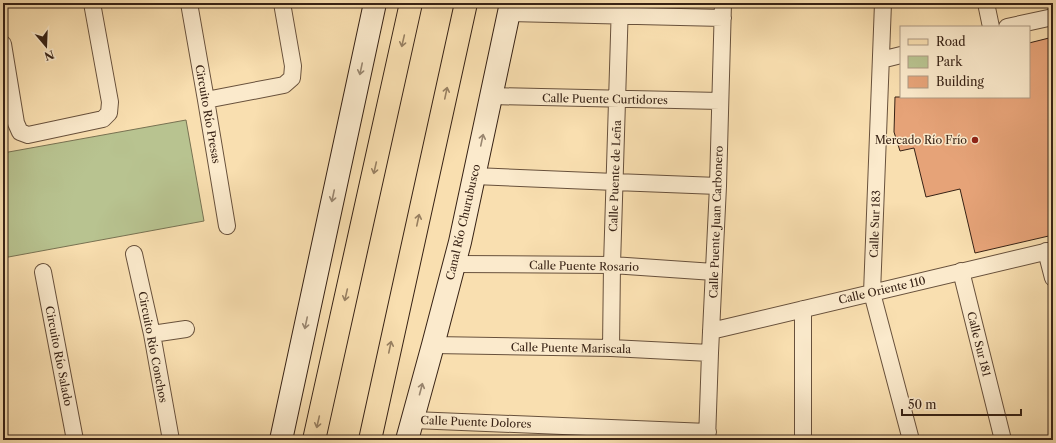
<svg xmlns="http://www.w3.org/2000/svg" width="1056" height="443" font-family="'Libre Caslon Text',serif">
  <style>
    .green { fill: #b8c390; stroke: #787252 }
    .building { fill: #e6a378; stroke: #372215 }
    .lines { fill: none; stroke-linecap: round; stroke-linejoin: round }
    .street-casing { stroke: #68513c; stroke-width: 18 }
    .secondary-casing { stroke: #372215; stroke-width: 24 }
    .primary-casing { stroke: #372215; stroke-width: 24 }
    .street { stroke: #fbeacc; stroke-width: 16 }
    .secondary { stroke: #fbeacc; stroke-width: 22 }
    .primary { stroke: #f9dfb0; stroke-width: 22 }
    .oneway { stroke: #988062 }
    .oneway2 { stroke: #998670 }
    .poi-dot { fill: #8f2418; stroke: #fbeacc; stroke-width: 1.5 }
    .labels { text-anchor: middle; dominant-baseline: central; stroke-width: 3; stroke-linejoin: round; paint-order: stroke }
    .street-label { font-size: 11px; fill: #372215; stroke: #fbeacc }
    .poi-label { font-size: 11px; fill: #372215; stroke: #fbeacc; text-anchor: end }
  </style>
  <rect width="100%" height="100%" fill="#f9dfb0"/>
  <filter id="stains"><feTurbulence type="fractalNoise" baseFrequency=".005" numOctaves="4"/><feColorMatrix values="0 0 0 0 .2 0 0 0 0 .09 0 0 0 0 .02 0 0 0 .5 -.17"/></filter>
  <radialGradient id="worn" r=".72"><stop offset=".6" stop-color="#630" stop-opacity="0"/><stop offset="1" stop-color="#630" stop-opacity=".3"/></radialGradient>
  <path class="green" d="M186,120L204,221L3,258V153Z"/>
  <path class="building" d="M1053,37V235L975,253L960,189L926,197L914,148L900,151L894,132L895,97H1029V43Z"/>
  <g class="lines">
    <g class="street-casing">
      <path id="street" d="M189,3L206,100L227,226
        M883,3L872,293L911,440
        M986,3L991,27
        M509,13L723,18
        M1007,27L1053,17
        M3,44L16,123L20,132L28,135L103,119L109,113L110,102L92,3
        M881,60L901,55
        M491,96L720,101
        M206,100L284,85L292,78L293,66L282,3
        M474,176L615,182L718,186
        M1046,251L1053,278
        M134,254L152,334L171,440
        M454,264L612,265L714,272
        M961,271L1003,440
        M43,272L75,440
        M803,309V440
        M711,331L1053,250
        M152,334L186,329
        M433,345L611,348L710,353
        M611,348L612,265L620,3
        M413,420L708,432
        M707,440L710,353L718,186L723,3"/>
    </g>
    <g class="secondary-casing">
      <path id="secondary" d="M281,440L375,3
        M407,440L433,345L460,242L511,3"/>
    </g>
    <g class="primary-casing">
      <path id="primary" d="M314,440L411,3
        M370,440L466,3"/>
    </g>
    <use href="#street" class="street"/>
    <use href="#secondary" class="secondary"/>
    <use href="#primary" class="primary"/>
  </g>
  <defs><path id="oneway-shaft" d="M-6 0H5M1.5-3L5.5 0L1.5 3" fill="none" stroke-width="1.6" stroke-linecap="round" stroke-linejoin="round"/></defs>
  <g class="oneway">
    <use href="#oneway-shaft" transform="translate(403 41) rotate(103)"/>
    <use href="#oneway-shaft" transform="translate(446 93) rotate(-78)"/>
    <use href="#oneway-shaft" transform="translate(375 168) rotate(103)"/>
    <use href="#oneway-shaft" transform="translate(418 220) rotate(-78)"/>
    <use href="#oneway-shaft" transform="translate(346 295) rotate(103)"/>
    <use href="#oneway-shaft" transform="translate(390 347) rotate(-78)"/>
    <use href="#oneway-shaft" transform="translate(318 422) rotate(103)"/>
  </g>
  <g class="oneway2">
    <use href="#oneway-shaft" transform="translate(361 69) rotate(102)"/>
    <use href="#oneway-shaft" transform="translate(482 140) rotate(-78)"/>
    <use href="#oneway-shaft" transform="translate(333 196) rotate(102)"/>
    <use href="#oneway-shaft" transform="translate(306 323) rotate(102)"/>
    <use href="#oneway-shaft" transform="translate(421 389) rotate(-75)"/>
  </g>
  <circle class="poi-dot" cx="975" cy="140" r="4"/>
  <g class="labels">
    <g class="street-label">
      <text transform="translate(605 99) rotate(1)">Calle Puente Curtidores</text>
      <text transform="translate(208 114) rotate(80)">Circuito Río Presas</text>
      <text transform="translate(615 176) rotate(-88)">Calle Puente de Leña</text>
      <text transform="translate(463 222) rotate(-77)">Canal Río Churubusco</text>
      <text transform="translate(716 222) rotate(-88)">Calle Puente Juan Carbonero</text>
      <text transform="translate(875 224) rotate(-88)">Calle Sur 183</text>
      <text transform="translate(584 266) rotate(1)">Calle Puente Rosario</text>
      <text transform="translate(882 290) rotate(-13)">Calle Oriente 110</text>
      <text transform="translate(979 344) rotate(76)">Calle Sur 181</text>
      <text transform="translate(153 347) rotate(79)">Circuito Río Conchos</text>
      <text transform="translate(571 348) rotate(1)">Calle Puente Mariscala</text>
      <text transform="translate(59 356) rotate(79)">Circuito Río Salado</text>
      <text transform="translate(476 422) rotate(2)">Calle Puente Dolores</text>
    </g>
    <g class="poi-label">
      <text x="967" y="140">Mercado Río Frío</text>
    </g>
  </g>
  <rect width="1056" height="443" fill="none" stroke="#f9dfb0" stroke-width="16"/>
  <rect x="4" y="4" width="1048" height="435" fill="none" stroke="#372215" stroke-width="2"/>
  <rect x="8" y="8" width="1040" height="427" fill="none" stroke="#372215"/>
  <rect x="900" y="26" width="130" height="72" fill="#fbeacc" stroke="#ad9a83"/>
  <rect x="908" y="39" width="20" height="6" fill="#f9dfb0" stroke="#ad9a83"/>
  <text x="936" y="46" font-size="12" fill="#372215">Road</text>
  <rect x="908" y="56" width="20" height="12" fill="#b8c390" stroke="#ad9a83"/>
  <text x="936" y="66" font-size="12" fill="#372215">Park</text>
  <rect x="908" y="76" width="20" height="12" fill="#e6a378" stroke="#ad9a83"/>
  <text x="936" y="86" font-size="12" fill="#372215">Building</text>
  <g transform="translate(46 46) rotate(161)" stroke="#fbeacc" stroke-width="3" paint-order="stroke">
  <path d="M0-3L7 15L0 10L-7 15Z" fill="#372215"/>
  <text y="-6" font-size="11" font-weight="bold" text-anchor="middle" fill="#372215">N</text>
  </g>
  <path d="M902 409v6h119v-6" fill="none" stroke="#372215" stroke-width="2"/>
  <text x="908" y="409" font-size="12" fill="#372215" stroke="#fbeacc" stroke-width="3" paint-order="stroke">50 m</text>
  <rect width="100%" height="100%" filter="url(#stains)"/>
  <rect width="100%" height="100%" fill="url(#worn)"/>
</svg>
